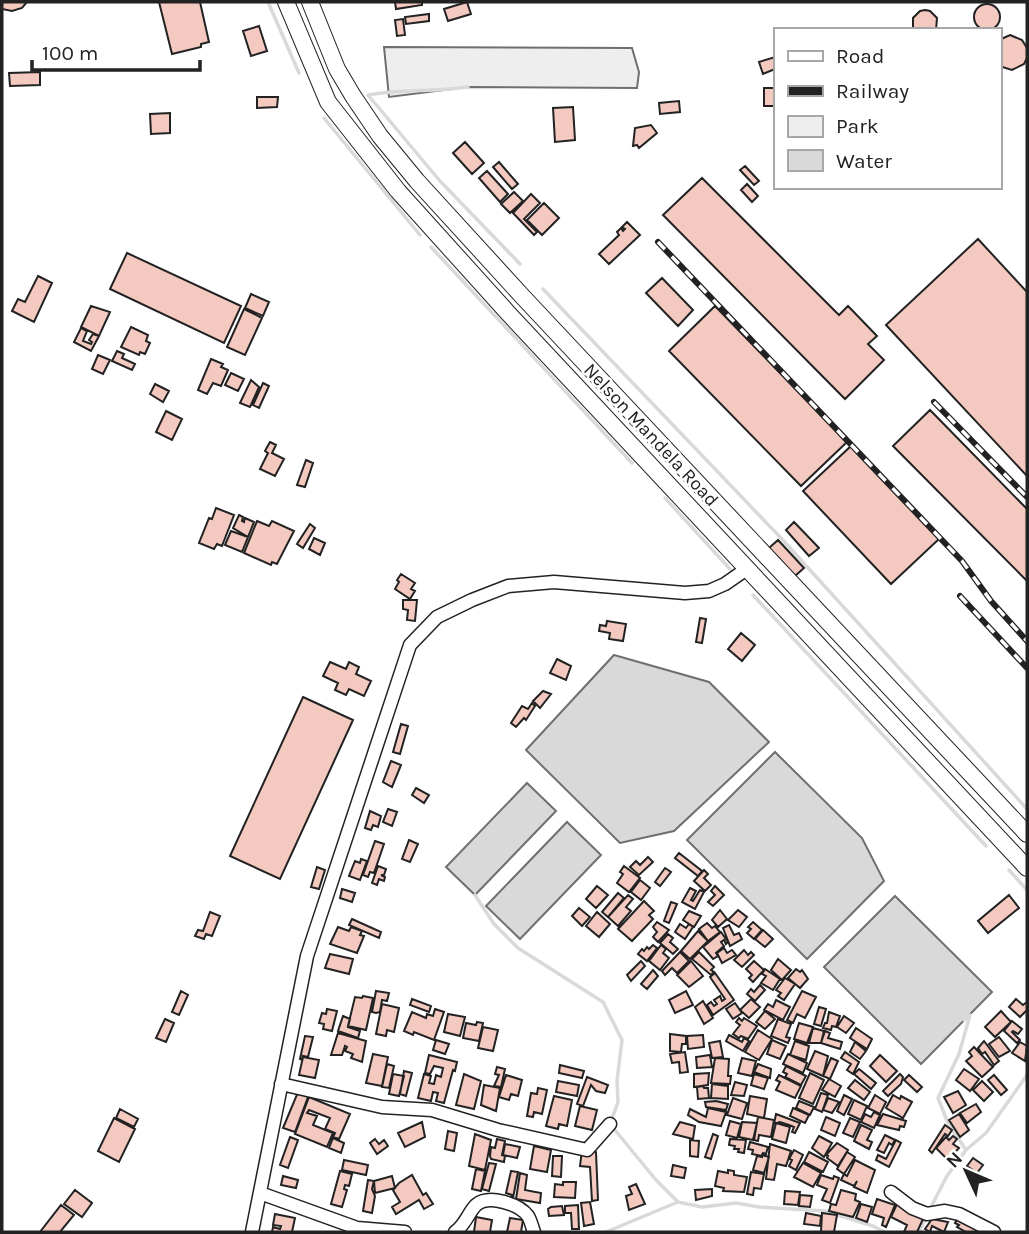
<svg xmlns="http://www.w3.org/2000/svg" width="1029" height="1234" font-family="Karla,sans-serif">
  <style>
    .green { fill: #eee; stroke: #6f6f6f; stroke-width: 2 }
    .water { fill: #d9d9d9; stroke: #6f6f6f; stroke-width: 2 }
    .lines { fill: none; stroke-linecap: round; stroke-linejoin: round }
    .stream { stroke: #d9d9d9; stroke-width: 3.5 }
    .building { fill: #f3c9c0; stroke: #222; stroke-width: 2 }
    .minor-casing { stroke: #222; stroke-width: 15 }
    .major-casing { stroke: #222; stroke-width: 18 }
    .minor { stroke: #fff; stroke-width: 12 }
    .major { stroke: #fff; stroke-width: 16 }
    .rail-casing { stroke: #222; stroke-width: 6 }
    .rail { stroke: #fff; stroke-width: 3.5; stroke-dasharray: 10; stroke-linecap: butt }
    .labels { text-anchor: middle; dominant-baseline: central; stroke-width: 5; stroke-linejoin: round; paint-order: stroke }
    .street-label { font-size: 19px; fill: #222; stroke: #fff }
  </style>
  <rect width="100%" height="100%" fill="#fff"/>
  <path class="green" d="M384,47L632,48L639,72L637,88L468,87L389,97Z"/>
  <path class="water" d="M614,655L709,682L769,742L674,831L620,843L526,750Z
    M775,752L862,838L884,881L807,959L687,840Z
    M527,783L556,811L475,895L446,867Z
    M567,822L601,855L520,939L486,906Z
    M895,896L992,992L921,1064L824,967Z"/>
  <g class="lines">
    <path class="stream" d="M268,2L299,73
      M368,95L440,181L520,264
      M368,95C401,89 435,92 468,87
      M324,118L420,235
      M431,247L632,463
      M543,289L780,537L1027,809
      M665,498L730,569
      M753,595L986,846
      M1009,870L1027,890
      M475,895L494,924L518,948L603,1002L622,1040L617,1081L618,1102L610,1124L656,1180L678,1202
      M966,1150L986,1133L1027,1075
      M929,1211L947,1176L966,1150L948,1123L938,1098L959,1054L970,1015L964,1020
      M606,1232L678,1202L702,1207L736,1203L759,1207L825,1211L873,1226L884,1232
      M919,1232L926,1218"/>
  </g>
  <path class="building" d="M2,2H27L22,8L12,11L2,9Z
    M159,2H200L209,42L201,44V47L172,54Z
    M395,2H422V5L396,9Z
    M467,2L471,14L448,21L444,9Z
    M974 17a13 13 0 1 1 26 0a13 13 0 1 1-26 0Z
    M925,10L930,11L937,18L936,30L913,28V18L920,11Z
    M429,14V21L406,24L405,17Z
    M403,19L405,35L397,36L395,20Z
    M259,26L267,51L251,56L243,31Z
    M1010,35L1022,40L1027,48V58L1024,64L1012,70L999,66V40Z
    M775,57V69L763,74L759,62Z
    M40,72V85L10,86L9,73Z
    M764,88H775V106H764Z
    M257,97H278L277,107L257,108Z
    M679,101L680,112L660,114L659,103Z
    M573,107L575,140L555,142L553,108Z
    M170,113V133L151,134L150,114Z
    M651,125L657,133L639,148L637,145L633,146L635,128Z
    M465,142L484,163L472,174L453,153Z
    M499,162L518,184L512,189L493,167Z
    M745,166L759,181L754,185L740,170Z
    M487,171L508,194L500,202L479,178Z
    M702,178L839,315L848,306L877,336L868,344L884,360L845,399L663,215Z
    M747,184L758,196L752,202L741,190Z
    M514,192L523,201L510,213L501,204Z
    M531,194L540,203L524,219L537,232L534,235L513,213Z
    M544,203L559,218L542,235L527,220Z
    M627,222L640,235L609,264L599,254L619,235L617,232L621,228L623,231L625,229L622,227Z
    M978,239L1027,292V476L886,325Z
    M127,253L241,306L224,343L110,289Z
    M38,276L52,283L34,322L12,311L18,299L25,302Z
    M662,278L693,310L678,326L646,293Z
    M251,294L269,302L263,316L245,308Z
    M91,306L110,312L99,336L81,327Z
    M715,306L847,442L801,486L669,351Z
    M244,309L262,318L245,355L227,347Z
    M131,327L148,335L146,341L150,343L145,354L140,352L139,355L121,347Z
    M81,328L87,331L83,341L91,344L92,342L89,340L93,334L99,336L91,351L74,342Z
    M117,351L124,354L122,358L135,364L132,370L112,361Z
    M98,355L110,360L103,374L92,369Z
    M211,359L223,364L221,367L228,370L221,386L213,383L207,394L198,390Z
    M231,373L244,379L238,391L225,385Z
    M251,380L259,387L250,407L240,403Z
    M263,383L269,386L259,408L253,405Z
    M155,384L169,391L163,402L150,394Z
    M930,410L1027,509V581L893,446Z
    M166,411L182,419L172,440L156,432Z
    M270,442L276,445L272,453L284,459L275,476L260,469L268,453L265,451Z
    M851,446L939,539L891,584L803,491Z
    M306,460L313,463L305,487L297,485Z
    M216,508L234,515L222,546L217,544L214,549L199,543L209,518L212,519Z
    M239,515L243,517L242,521L244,522L245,518L254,522L248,537L233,528Z
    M257,521L269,526L272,521L294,531L277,564L272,562L271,565L244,553Z
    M794,522L819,548L809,556L786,530Z
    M310,524L315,528L303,548L297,544Z
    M231,531L248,537L242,552L225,545Z
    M314,538L325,543L320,555L309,549Z
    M778,540L804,568L795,576L769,548Z
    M401,574L415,583L411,589L415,591L410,599L395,589L399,582L397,580Z
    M403,600H417L415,621L407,620L408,610L403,609Z
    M700,618L706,619L702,643L696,642Z
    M607,621L626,624L623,641L609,639L610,633L599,631L600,625L606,626Z
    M741,633L755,645L742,661L728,649Z
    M557,659L571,666L566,680L550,673Z
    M330,662L346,669L349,662L359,667L356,674L371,681L364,696L349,689L346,695L335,690L338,683L323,676Z
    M543,691L551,694L540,708L533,701Z
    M303,697L353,720L280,879L230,856Z
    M532,703L535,706L526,720L524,718L516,727L511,723L522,706L528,709Z
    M401,724L408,726L400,754L393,752Z
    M391,761L401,765L392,787L383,782Z
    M416,788L429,795L424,803L412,795Z
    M388,809L397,812L392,826L383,822Z
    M370,811L381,816L378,827L373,825L371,830L365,828Z
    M409,840L418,844L410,862L402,859Z
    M375,841L384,844L374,873L370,872L368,877L363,875Z
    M679,853L702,871L698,876L675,858Z
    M648,857L653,862L639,875L630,867L636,861L640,865Z
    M361,859L367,861L360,880L349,876L355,861L360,863Z
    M378,866L386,869L384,875H381L385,877L384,881L379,879L377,885L372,883Z
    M624,866L640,878L629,892L617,883L623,874L620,872Z
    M317,867L325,870L319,889L311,887Z
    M665,868L671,872L660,886L655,882Z
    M704,870L708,874L704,878L711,885L705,891L694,881Z
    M640,880L650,888L641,900L631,892Z
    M597,886L608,895L596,908L586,899Z
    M715,886L724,895L713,906L708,902L715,895L711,891Z
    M690,888L696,891L691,900L693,901L700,890L704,892L695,909L682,902Z
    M342,889L355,893L352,902L340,898Z
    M618,893L624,898L608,917L602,912Z
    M628,895L633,899L626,907L631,911L618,926L608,917Z
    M1009,895L1019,908L988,933L978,921Z
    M644,901L654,911L649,915L653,919L632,941L618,929Z
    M671,902L677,904L669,923L664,921Z
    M579,908L590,917L582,926L572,916Z
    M720,910L727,919L718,927L712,920Z
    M738,910L747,917L739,927L728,920Z
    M689,911L701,916L694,927L683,920Z
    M210,912L220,916L212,936L206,934L204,939L195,936L198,930L203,931Z
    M597,912L610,924L599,937L586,926Z
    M352,919L381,932L379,938L349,925Z
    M657,922L669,930L658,942L653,937L657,932L653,927Z
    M753,922L762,930L754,939L747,933L751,929L748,927Z
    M707,923L712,928L715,926L720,932L708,941L699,929Z
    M680,924L686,928L689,924L693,927L685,939L675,932Z
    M729,925L734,935L739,933L742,939L730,946L723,928Z
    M338,927L349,931L351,927L362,931L360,935L364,936L357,953L330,944Z
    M763,930L773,939L765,947L755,939Z
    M698,931L708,941L690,959L681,951Z
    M721,932L728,942L726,944L724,940L721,942L724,946L716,953L718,956L713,959L703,947Z
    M668,934L673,938L670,942L678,949L673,954L660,943Z
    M653,945L657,948L647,961L638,954L642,949L644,951L647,947L649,949Z
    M661,945L666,949L663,953L669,958L660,970L649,961Z
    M724,948L727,953L732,950L736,955L722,963L717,953Z
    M744,950L748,955L751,952L754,955L742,967L734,960Z
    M680,952L689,961L677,973L672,968L665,975L662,971Z
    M699,952L714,967L711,970L714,972L711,975L692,959Z
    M330,954L353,959L349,974L325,968Z
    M778,959L791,970L782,980L771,970Z
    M641,961L645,966L631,981L627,975Z
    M691,961L703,976L689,987L677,975Z
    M754,961L764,970L753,982L749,978L752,975L746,969Z
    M765,969L780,979L773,990L761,983L766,976L762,974Z
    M796,969L800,972L802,970L808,979L800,988L788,978Z
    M653,970L658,976L647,989L641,984Z
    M715,973L734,1000L713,1015L707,1005L711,1002L714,1006L717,1004L714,1000L720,996L722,1001L725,999L710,977Z
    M785,978L795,984L784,1000L778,996L781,993L776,990Z
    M760,985L765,990L755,1001L747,994L751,989L754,992Z
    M181,991L188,995L179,1015L172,1012Z
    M376,991L389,993L387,1001L382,1000L380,1012L376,1013L372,1012Z
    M686,991L693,1005L675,1013L669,1000Z
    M802,991L816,997L805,1018L797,1014L793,1023L787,1020Z
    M363,996L373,998L366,1030L348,1026L355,997L362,998Z
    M412,999L431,1006L429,1012L410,1005Z
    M751,999L760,1007L749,1018L740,1010Z
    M1016,999L1023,1005L1027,1002V1010L1020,1017L1009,1007Z
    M776,1000L790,1007L783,1020L764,1010L768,1004L773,1007Z
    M703,1001L713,1018L704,1024L695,1007Z
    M735,1003L742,1013L733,1019L726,1009Z
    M382,1004L399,1008L394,1032L387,1030L386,1036L376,1034Z
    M819,1007L826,1009L821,1026L814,1024Z
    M327,1009L337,1011L332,1031L323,1029L324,1024L319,1023L322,1013L326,1014Z
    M435,1009L444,1012L434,1040L414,1032L413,1035L404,1031L412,1012L426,1018L427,1014L433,1016Z
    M765,1011L775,1019L765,1029L756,1022Z
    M1001,1011L1011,1022L995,1037L985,1027Z
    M829,1012L840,1016L836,1027L832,1026L831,1030L823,1028L825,1023H827Z
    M448,1014L465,1017L460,1036L444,1032Z
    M343,1016L350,1019L348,1027L360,1031L358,1038L338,1031Z
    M844,1016L854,1023L846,1033L837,1027Z
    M739,1018L742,1021L744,1018L757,1026L748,1039L741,1036L739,1038L733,1034L740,1025L736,1022Z
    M165,1019L174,1023L166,1042L156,1038Z
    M778,1019L791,1024L786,1037L790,1038L788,1043L771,1036Z
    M1012,1021L1022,1029L1018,1034L1013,1031L1012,1032L1020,1040L1017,1043L1004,1031Z
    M477,1022L483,1023L479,1041L463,1038L466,1023L476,1025Z
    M799,1023L813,1027L807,1043L794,1039Z
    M483,1027L498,1030L493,1051L478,1048Z
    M813,1028L824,1031L821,1043H809Z
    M856,1028L872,1039L867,1049L850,1038Z
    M758,1030L772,1039L759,1060L745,1052Z
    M825,1031L830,1033L828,1038L842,1042L840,1049L821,1043Z
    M338,1033L366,1041L362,1062L351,1058L353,1054L345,1051L347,1047L345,1046L342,1055H331Z
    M670,1034L686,1036V1044H682L681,1052L670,1051Z
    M703,1035L704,1047L688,1049L687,1036Z
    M729,1035L742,1042L744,1038L749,1041L743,1051L726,1041Z
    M305,1036L313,1037L308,1057L303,1056L302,1060L300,1059Z
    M999,1037L1010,1051L999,1057L989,1044Z
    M436,1040L449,1044L445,1054L433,1050Z
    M772,1040L786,1046L780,1059L767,1054Z
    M720,1041L723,1057L712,1058L709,1043Z
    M795,1041L809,1046L806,1060L790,1055Z
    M984,1041L999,1061L994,1065L985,1052L982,1054L978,1048Z
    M855,1042L866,1051L860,1059L850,1052Z
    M1020,1042L1027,1046L1025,1061L1012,1053Z
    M974,1047L993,1067L982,1077L966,1061L972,1056L969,1052Z
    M815,1051L828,1056L823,1076L807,1069Z
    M685,1052L688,1072L680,1073L679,1062L672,1063L670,1054Z
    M845,1052L859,1062L853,1074L847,1070L851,1064L841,1058Z
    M373,1054L388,1057L382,1086L366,1083Z
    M788,1054L807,1063L803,1073L783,1064Z
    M429,1055L457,1062L455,1071L453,1070L444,1103L436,1101L438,1093L433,1092L431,1101L418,1098L424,1074L431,1076L429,1083L434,1084L436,1075L441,1077L443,1068L434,1066L430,1074L425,1073Z
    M710,1055L712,1067L697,1068L696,1057Z
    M880,1055L897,1071L886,1082L870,1066Z
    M303,1057L319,1060L315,1078L299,1075Z
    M715,1058L729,1059L728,1076H731L730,1084L711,1083Z
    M742,1058L756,1061L752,1076L738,1073Z
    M831,1058L838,1061L830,1079L823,1076Z
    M387,1064L394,1066L389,1088L382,1087Z
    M758,1064L771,1069L770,1078L754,1072Z
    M560,1065L584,1071L582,1078L559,1073Z
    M786,1066L806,1076L801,1085L785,1077L787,1074L783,1072Z
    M497,1067L505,1069L501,1087L494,1086L499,1075L495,1074Z
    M859,1069L876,1083L871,1089L854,1074Z
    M964,1069L979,1079L970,1091L956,1080Z
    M404,1071L412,1073L406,1096L400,1094Z
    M709,1073L708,1085L694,1087V1074Z
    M810,1073L824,1080L813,1104L799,1098Z
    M393,1074L404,1076L399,1096L389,1094Z
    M464,1074L481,1081L474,1109L456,1105Z
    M754,1074L768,1078L764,1089L751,1085Z
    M900,1074L903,1077L901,1084L888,1096L883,1091Z
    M506,1075L522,1080L518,1096L511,1094L509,1100L499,1097Z
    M779,1075L801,1086L795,1098L776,1090L780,1082L776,1080Z
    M909,1075L922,1087L917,1092L904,1080Z
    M994,1075L1007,1090L1001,1095L988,1080Z
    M587,1077L608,1085L605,1093L596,1091L591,1085L583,1106L577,1104Z
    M829,1079L841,1086L835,1097L822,1090Z
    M855,1080L870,1092L864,1100L848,1088Z
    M558,1081L579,1085L577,1096L556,1092Z
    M982,1081L993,1092L984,1101L973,1090Z
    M735,1082L747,1085L744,1096L731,1095Z
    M712,1084L728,1086V1099L711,1098Z
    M484,1085L500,1088L496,1111L481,1105Z
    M703,1086L704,1088H708L709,1098L698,1099L697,1087Z
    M538,1088L547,1090L542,1114L534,1112L533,1117L527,1116L531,1093L537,1094Z
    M958,1091L966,1105L953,1113L944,1097Z
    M298,1092L308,1097L295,1132L283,1128Z
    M821,1093L828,1095L822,1112L815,1109Z
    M844,1095L852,1099L844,1115L837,1111Z
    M875,1095L886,1102L880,1114L868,1108Z
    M893,1095L900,1099L901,1096L912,1102L903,1118L886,1108Z
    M554,1096L572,1100L567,1126L559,1124L558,1129L546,1126Z
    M750,1096L767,1099L764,1118L747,1114Z
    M309,1097L350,1114L339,1139L333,1137L335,1133L325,1129L330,1118L309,1110L307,1113L317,1116L313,1125L333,1133L327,1147L295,1134Z
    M733,1098L747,1103L742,1119L727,1115Z
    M828,1098L839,1102L832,1113L823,1110Z
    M854,1100L867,1106L861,1120L848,1114Z
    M716,1101L728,1104L726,1110L706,1107L705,1102Z
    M799,1101L814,1107L810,1115L796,1108Z
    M976,1104L981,1112L967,1123L960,1113Z
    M580,1106L597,1110L592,1130L575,1126Z
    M708,1108L726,1112L721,1126L699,1122L688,1115L690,1109L706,1117Z
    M793,1108L809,1115L805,1123L790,1116Z
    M120,1109L138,1119L134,1127L116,1118Z
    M874,1112L880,1115L874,1128L861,1122L865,1114L871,1117Z
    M776,1114L800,1123L795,1133L792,1132L794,1127L789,1125L780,1122L774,1124Z
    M883,1114L906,1121L904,1127L900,1126L899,1130L877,1125Z
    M959,1114L969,1130L960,1137L949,1120Z
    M758,1117L774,1120L771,1137L759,1135L758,1141L754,1140Z
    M826,1117L840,1123L835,1136L821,1130Z
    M114,1118L135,1129L119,1162L98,1151Z
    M850,1118L860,1122L853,1137L843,1133Z
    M730,1121L741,1124L737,1138L726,1135Z
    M422,1122L425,1137L405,1147L398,1133Z
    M680,1122L695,1126L693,1139L673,1134Z
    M742,1122L757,1123L753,1140L739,1137Z
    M776,1123L790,1127L786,1143L772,1139Z
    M861,1125L872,1130L867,1140L872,1142L869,1149L854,1141Z
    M945,1125L952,1130L948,1136L945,1134L932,1153L929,1150Z
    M448,1131L457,1133L454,1151L445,1149Z
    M475,1134L491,1140L485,1170L469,1166Z
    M713,1134L718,1136L711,1159L705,1157Z
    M885,1135L895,1140L892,1145L889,1143L884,1153L877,1150Z
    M819,1136L832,1143L824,1157L812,1148Z
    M953,1136L957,1139L953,1144L959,1148L948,1160L936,1148L946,1137L949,1140Z
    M290,1137L298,1140L288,1168L280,1165Z
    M333,1138L344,1143L341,1153L329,1148Z
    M375,1139L379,1144L384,1140L388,1146L377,1154L370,1143Z
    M497,1139L505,1141L502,1155L505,1156L504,1162L491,1159L490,1156L491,1147L495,1148Z
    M730,1139L746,1140L744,1153L738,1152L739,1149H734L735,1146L729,1145Z
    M690,1140L699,1141L698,1157L690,1156Z
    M896,1140L901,1143L889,1167L876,1160L878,1155L886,1159Z
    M750,1142L768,1147L766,1154L763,1153L762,1156L752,1154L753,1150L748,1149Z
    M837,1143L848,1150L838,1166L827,1158L828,1156L826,1155Z
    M505,1144L520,1147L517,1158L503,1155Z
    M770,1144L791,1151L786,1166L777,1164L774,1180L766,1179Z
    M534,1146L551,1150L547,1172L530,1169Z
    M582,1150L596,1152L598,1200L592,1201L590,1167L580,1166Z
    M794,1150L803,1155L796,1170L789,1166L792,1160L789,1159Z
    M809,1152L828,1162L823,1172L804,1162Z
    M847,1152L855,1157L844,1174L837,1169Z
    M762,1155L769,1157L764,1173L753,1170L757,1156L762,1157Z
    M553,1156H562L561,1177L552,1176Z
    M973,1158L983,1165L977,1173L967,1166Z
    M344,1160L368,1165L366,1175L342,1170Z
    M855,1160L875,1170L867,1193L854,1187L857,1181L854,1186L841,1180L844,1174L847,1176Z
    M489,1163L496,1164L489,1191L482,1189Z
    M803,1163L821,1173L813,1187L794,1177Z
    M673,1165L686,1168L684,1178L671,1176Z
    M476,1169L485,1171L481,1191L472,1189Z
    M728,1170L734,1171V1175L747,1177L744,1192L723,1191L724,1188L715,1186L718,1171L728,1173Z
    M340,1171L352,1174L349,1186L345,1185L344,1189L347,1190L342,1207L331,1204Z
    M511,1171L518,1172L513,1198H511L512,1195L506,1193Z
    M751,1172L764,1174L761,1189L754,1188L753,1195L747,1194Z
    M520,1173L527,1175L525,1190L541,1193L540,1203L516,1199Z
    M412,1175L423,1195L426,1193L433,1204L424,1209L419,1200L396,1214L392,1207L400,1202L393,1190L399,1183Z
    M821,1175L833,1179L834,1176L839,1178L830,1203L822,1200L827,1189L817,1185Z
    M283,1176L298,1180L296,1188L281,1185Z
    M392,1176L395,1188L375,1193L374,1181Z
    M368,1180L374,1181L372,1189L375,1196L372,1213L363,1211Z
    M563,1182H576L575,1198L554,1197L555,1184L563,1185Z
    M636,1184L645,1204L629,1210L626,1196L632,1194L629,1187Z
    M712,1189V1196L696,1200L695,1190Z
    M75,1190L92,1203L82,1217L64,1204Z
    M841,1190L856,1194L855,1200L860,1202L853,1217L829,1211L831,1204L836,1205Z
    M785,1191L800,1192L798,1205L784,1204Z
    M800,1195L812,1196L810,1207L799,1206Z
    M877,1199L895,1205L886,1227L882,1225L884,1218L872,1214Z
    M590,1202L594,1224L584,1226L581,1203Z
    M861,1204L872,1207L867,1222L856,1218Z
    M897,1204L924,1217L917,1232H904L907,1225L891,1217Z
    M61,1205L74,1215L60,1232H40Z
    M578,1205L579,1229H572L571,1213H565V1206Z
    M562,1206L564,1215L549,1216L548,1209L551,1207Z
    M806,1213L821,1216L820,1226L804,1224Z
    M822,1213L837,1215L834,1232H821Z
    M275,1214L295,1218L292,1232H272L273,1227L280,1229L281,1226L273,1225Z
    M476,1217L492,1220L490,1232H474Z
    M510,1218L523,1220L521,1232H507Z
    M932,1219L948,1222L944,1232L932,1226L930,1232L925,1229Z
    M957,1219L982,1228L980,1232H966L957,1227L959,1225L955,1223Z"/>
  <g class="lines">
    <g class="minor-casing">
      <path id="minor" d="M281,1084L382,1107L432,1110L498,1130L587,1150L610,1124
        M891,1192L912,1208L927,1214L945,1211L959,1214L994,1232
        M260,1193L357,1228L405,1232
        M252,1232L307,956L410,645L437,617L472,600L508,586L554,582L685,593L709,591L725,584L748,568
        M455,1232C466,1224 468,1213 476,1205C489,1194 519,1204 528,1216C531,1221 532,1227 534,1232"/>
    </g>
    <g class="major-casing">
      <path id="major" d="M286,2L328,102L398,191L508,313L1027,868
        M310,2L337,69L353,96L380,136L417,181L523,297L1027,834"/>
    </g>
    <use href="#minor" class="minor"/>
    <use href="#major" class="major"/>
    <g class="rail-casing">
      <path id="rail" d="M658,242L962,561L991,601L1027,641
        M934,402L1027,497
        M960,596L1027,668"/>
    </g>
    <use href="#rail" class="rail"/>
  </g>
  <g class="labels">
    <g class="street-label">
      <text transform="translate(651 435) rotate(47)">Nelson Mandela Road</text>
    </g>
  </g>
  <rect width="1029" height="1234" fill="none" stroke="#222222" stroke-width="7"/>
  <rect x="774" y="28" width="228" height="161" fill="#ffffff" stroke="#a7a7a7" stroke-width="2"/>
  <rect x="788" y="51" width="35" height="10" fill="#ffffff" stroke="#a7a7a7" stroke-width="2"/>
  <text x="836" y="63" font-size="21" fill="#222222">Road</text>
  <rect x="788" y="86" width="35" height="10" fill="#222222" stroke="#a7a7a7" stroke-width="2"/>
  <text x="836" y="98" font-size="21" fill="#222222">Railway</text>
  <rect x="788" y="116" width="35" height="21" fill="#eeeeee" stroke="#a7a7a7" stroke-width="2"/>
  <text x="836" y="133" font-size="21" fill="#222222">Park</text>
  <rect x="788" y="150" width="35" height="21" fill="#d9d9d9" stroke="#a7a7a7" stroke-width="2"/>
  <text x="836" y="168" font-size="21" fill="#222222">Water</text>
  <g transform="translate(966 1171) rotate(314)" stroke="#ffffff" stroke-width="5" paint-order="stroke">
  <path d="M0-5L12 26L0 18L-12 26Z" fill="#222222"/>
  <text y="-10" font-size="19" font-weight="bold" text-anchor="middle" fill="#222222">N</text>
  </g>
  <path d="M32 60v10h168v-10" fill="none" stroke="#222222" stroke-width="3.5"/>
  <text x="42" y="60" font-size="21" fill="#222222" stroke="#ffffff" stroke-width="5" paint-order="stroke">100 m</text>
</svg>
